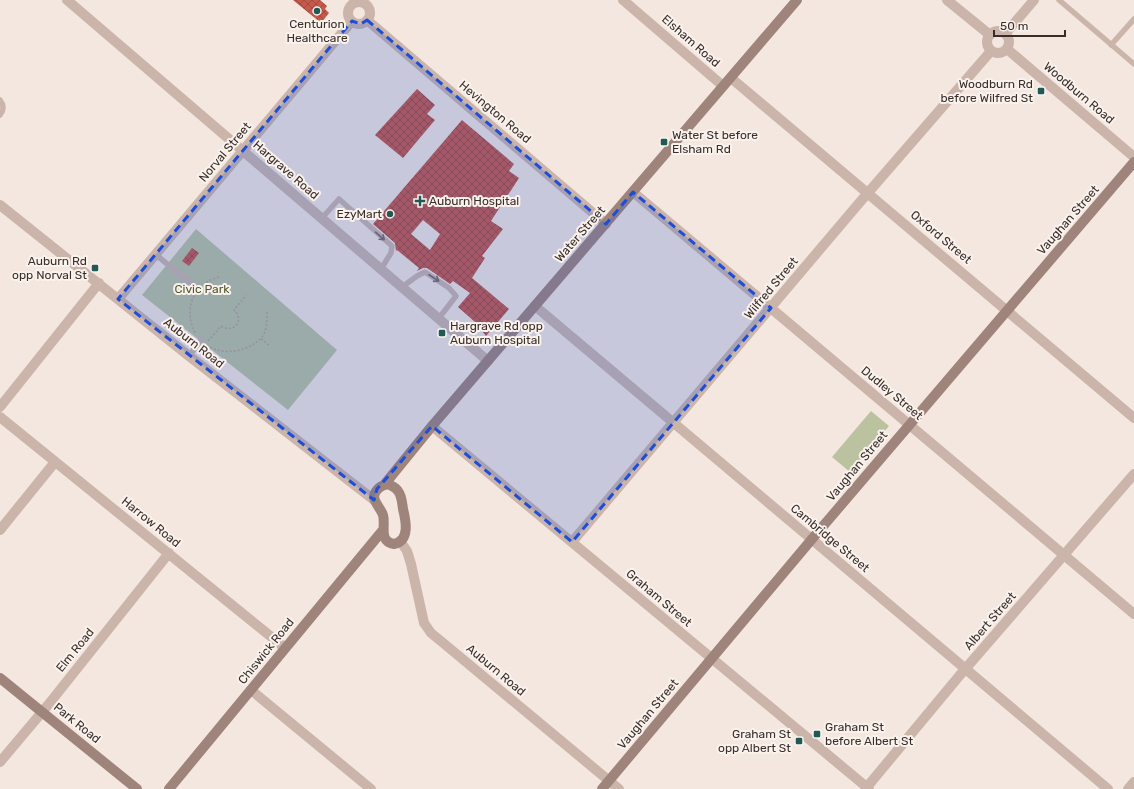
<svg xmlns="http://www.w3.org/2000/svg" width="1134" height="789" font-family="Rubik,sans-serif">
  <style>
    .green { fill: #bbc29f }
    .building { fill: url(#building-cross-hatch); fill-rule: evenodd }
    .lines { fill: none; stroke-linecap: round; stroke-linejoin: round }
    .path { stroke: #b79f95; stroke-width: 1.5; stroke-dasharray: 2 2; stroke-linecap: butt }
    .lane { stroke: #cbb5ab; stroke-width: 5.5 }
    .street { stroke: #cbb5ab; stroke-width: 10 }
    .secondary { stroke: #9f847c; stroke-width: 10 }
    .oneway { stroke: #7b6a64 }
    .marked { fill: #1d4ed8; fill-opacity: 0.2; stroke: #1d4ed8; stroke-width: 3; stroke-dasharray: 8 5; stroke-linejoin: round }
    .poi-dot { fill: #205a57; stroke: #faf2ec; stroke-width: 1.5 }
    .labels { text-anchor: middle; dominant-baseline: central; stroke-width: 4; stroke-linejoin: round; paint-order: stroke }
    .poi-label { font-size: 12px; fill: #392d2a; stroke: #faf2ec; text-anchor: end }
    .street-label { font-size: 12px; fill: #392d2a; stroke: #faf2ec }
    .park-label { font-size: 12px; fill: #4d572e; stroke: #faf2ec }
  </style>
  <defs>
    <pattern id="building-cross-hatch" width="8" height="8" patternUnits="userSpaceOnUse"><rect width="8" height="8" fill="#c5594b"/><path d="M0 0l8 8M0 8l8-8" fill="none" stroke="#a14a3f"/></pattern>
  </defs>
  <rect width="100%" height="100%" fill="#f3e7df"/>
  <path class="green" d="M196,229L337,350L288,410L142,295Z
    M871,411L889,426L850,472L832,457Z"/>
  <path class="building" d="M293,0H320L327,6L325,9L329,13L321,23Z
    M417,89L435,105L427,114L435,120L403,158L375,135Z
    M462,120L514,164L509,171L519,178L491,221L503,229L482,256L485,258L472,278L509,309L486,336L475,322L458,307L470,293L453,281L450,284L427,268H423L417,271L419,268L397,250L396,251L395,243L373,224ZM423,220L440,234L430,250L411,234Z
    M192,248L199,253L189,266L182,261Z"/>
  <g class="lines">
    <path class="path" d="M203,285L208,281L221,276
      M194,296C188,307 189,323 196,334
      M261,339L270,346
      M208,341L221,326C234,334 245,320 234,310L246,295
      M207,345C222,356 247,352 260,339C267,333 267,321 267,312"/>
    <path class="lane" d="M1059,0L1134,64
      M1111,45L1134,19
      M0,100C4,105 4,110 0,115
      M322,218L339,199L392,246L391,253L381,269
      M155,254L198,289
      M402,287L417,276L425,272L449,288L456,296L439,318
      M189,356L201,340"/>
    <path class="street" d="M67,0L488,361
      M623,0L723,86
      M947,0L990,35
      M348 13a11 11 0 1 1 22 0a11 11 0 1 1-22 0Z
      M367,20L606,224
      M987 42a11 11 0 1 1 22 0a11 11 0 1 1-22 0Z
      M1005,34L1034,0
      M1007,49L1134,157
      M731,78L1134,418
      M633,192L1134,614
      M0,205L189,356L374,500
      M118,299L352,21
      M535,306L1108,789
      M0,407L99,283
      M0,417L285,648
      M432,426L869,789
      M0,530L55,462
      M400,541L407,551L411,564L424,623L431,633L442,642L619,789
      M572,542L860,202L991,51
      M251,690L371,789
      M0,762L48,705L169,553
      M867,787L960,675L1134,474
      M1128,789L1134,782"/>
    <path class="secondary" d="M388,484C392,486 395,487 398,491C402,496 402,503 403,509C406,521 410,541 394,544C378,541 386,526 383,515C380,506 369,499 377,490C380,486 383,485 388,484Z
      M384,485L432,426L797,0
      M0,678L137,789
      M169,789L383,530
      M602,789L812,539L1134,162"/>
  </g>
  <defs><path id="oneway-shaft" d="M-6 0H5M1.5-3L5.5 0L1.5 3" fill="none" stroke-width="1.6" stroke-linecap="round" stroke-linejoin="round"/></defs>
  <g class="oneway">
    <use href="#oneway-shaft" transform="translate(380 236) rotate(41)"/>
    <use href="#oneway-shaft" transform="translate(434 278) rotate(33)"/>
  </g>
  <path class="marked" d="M367,20L606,224L633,192L771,308L572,542L432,426L377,489L374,500L118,299L352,21L361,24Z"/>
  <g class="poi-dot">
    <circle cx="317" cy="11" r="4"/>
    <rect x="1037" y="87" width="8" height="8" rx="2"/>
    <rect x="660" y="138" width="8" height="8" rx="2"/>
    <path d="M418 195h4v4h4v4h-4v4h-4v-4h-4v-4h4z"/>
    <circle cx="390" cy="214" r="4"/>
    <rect x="91" y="264" width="8" height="8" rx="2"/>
    <rect x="438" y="329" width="8" height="8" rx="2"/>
    <rect x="813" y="730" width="8" height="8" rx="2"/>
    <rect x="795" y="737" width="8" height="8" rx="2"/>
  </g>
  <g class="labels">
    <g class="poi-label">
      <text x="317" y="24" text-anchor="middle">Centurion<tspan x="317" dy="14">Healthcare</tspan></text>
      <text x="1033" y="84">Woodburn Rd<tspan x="1033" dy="14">before Wilfred St</tspan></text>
      <text x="672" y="135" text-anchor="start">Water St before<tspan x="672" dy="14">Elsham Rd</tspan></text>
      <text x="429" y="201" text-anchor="start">Auburn Hospital</text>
      <text x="382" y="214">EzyMart</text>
      <text x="87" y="261">Auburn Rd<tspan x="87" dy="14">opp Norval St</tspan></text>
      <text x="450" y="326" text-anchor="start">Hargrave Rd opp<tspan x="450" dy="14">Auburn Hospital</tspan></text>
      <text x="825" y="727" text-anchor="start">Graham St<tspan x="825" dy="14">before Albert St</tspan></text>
      <text x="791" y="734">Graham St<tspan x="791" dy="14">opp Albert St</tspan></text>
    </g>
    <g class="street-label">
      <text transform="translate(691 41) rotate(41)">Elsham Road</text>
      <text transform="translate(1079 93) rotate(40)">Woodburn Road</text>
      <text transform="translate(495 112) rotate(40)">Hevington Road</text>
      <text transform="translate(225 152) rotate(-50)">Norval Street</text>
      <text transform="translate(286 170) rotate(41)">Hargrave Road</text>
      <text transform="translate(1068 220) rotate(-49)">Vaughan Street</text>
      <text transform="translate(580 234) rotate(-49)">Water Street</text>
      <text transform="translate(941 237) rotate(40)">Oxford Street</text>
      <text transform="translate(771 288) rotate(-50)">Wilfred Street</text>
      <text transform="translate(194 343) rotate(38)">Auburn Road</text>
      <text transform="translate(892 393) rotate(40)">Dudley Street</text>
      <text transform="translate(857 466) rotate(-50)">Vaughan Street</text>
      <text transform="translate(151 522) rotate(39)">Harrow Road</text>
      <text transform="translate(830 538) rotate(40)">Cambridge Street</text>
      <text transform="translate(659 598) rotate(40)">Graham Street</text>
      <text transform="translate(990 621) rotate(-49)">Albert Street</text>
      <text transform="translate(75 650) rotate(-51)">Elm Road</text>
      <text transform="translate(266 651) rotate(-51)">Chiswick Road</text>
      <text transform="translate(496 670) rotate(40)">Auburn Road</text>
      <text transform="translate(648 714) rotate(-50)">Vaughan Street</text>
      <text transform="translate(77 723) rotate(39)">Park Road</text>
    </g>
    <g class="park-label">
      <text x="202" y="289">Civic Park</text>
    </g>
  </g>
  <path d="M994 30v6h71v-6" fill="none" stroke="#392d2a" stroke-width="2"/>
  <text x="1000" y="30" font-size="12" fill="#392d2a" stroke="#faf2ec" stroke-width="3" paint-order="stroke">50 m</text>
</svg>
